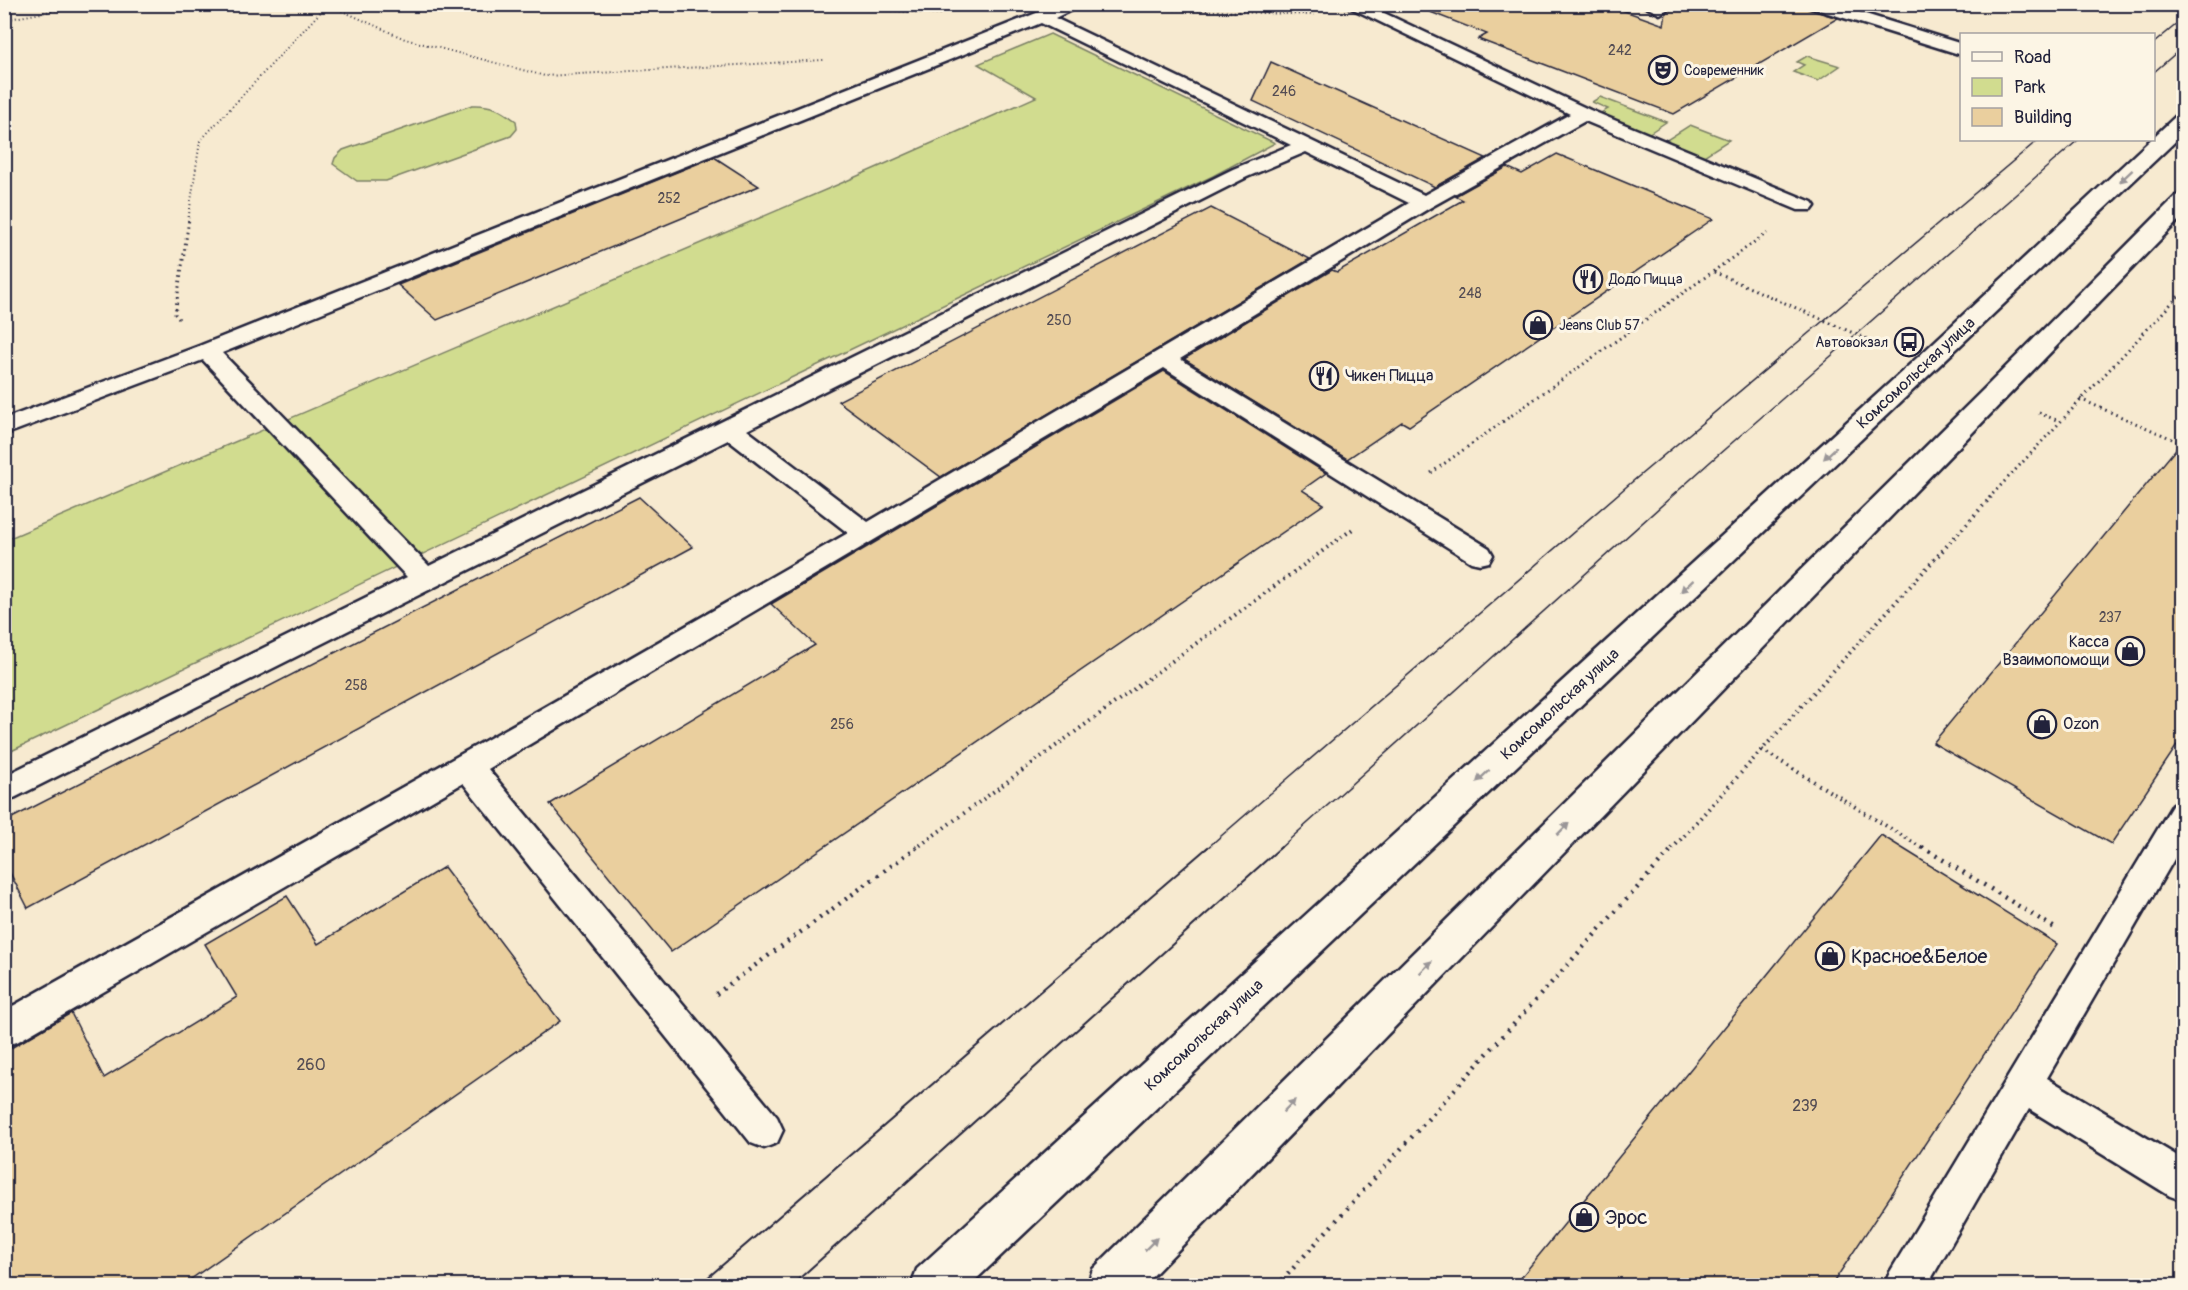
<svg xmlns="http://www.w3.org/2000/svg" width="2188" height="1290" font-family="Pangolin,sans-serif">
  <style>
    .green { fill: #d1dc8f; stroke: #7a7f65; stroke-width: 1.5 }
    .building { fill: #eacf9e; stroke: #22223b; stroke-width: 1.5 }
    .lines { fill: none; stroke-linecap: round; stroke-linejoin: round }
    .lane-casing { stroke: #22223b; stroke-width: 5 }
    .primary-casing { stroke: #22223b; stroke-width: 5 }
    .path-far3 { stroke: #22223b; stroke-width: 2; stroke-dasharray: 1 3; stroke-linecap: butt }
    .path-far2 { stroke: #22223b; stroke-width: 3; stroke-dasharray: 1.5 4; stroke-linecap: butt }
    .path-far1 { stroke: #22223b; stroke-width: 4; stroke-dasharray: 1.5 4.5; stroke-linecap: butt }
    .path { stroke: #22223b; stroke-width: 4.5; stroke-dasharray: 2 6; stroke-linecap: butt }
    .lane { fill: #fcf5e5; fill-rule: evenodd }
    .primary { fill: #fcf5e5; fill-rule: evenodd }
    .tram-far1 { stroke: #22223b; stroke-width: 1.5 }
    .tram { stroke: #22223b; stroke-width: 2 }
    .oneway { fill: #9a9698 }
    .labels { text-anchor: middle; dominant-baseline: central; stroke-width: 6; stroke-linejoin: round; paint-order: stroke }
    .number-label { font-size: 14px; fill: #544d54 }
    .far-poi-label { font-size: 14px; fill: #22223b; stroke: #fcf5e5; text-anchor: start }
    .street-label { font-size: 16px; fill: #22223b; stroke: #fcf5e5 }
    .poi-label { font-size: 16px; fill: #22223b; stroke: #fcf5e5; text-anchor: start }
    .near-number-label { font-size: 16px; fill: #544d54 }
    .near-poi-label { font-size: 20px; fill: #22223b; stroke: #fcf5e5; text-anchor: start }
  </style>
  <rect width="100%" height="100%" fill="#f7ead0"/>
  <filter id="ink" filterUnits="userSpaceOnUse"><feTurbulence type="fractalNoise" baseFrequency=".0167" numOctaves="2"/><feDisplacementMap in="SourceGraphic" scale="12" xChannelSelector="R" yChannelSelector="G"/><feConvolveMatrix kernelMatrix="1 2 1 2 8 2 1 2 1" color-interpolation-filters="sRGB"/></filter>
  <g filter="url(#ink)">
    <path class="green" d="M1050,34L1275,143L1213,176L5,754V540L844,182L1036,97L978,64Z
      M1807,56L1840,66L1818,81L1793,72L1804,65L1797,62Z
      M1600,97L1666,122L1648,134L1599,114L1608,109L1592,102Z
      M472,105C492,104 501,110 516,121L517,129L511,136L386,181H357L333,164L335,158L343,150Z
      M1690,125L1729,140L1704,156L1665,141Z"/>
    <path class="building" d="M1421,4H1605L1664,25L1666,13L1670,9L1668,4H1805L1808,9L1838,18L1674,114L1478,39L1487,34L1420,8Z
      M1271,62L1486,158L1435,187L1253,101Z
      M1557,154L1713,219L1409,426L1402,422L1347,459L1184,359L1332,270L1337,272L1463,200L1455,196L1507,167L1522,174Z
      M714,157L759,186L437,320L398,285Z
      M1211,208L1310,259L941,477L838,401Z
      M1164,371L1326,473L1302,490L1324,504L671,952L550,804L815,645L771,604Z
      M2184,439V735L2111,844L1933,743Z
      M639,497L693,547L28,908L4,861V822Z
      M1881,835L2057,944L1831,1286H1514Z
      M444,867L560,1021L181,1286H4V1052L71,1013L104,1078L237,997L205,944L287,896L318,944Z"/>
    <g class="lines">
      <g class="lane-casing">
        <path id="lane" d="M1059,4H1083L1055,18L1424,195L1570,114L1343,4H1365L1590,110L1812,202L1815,206L1812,210H1798L1585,121L1431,207L1180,359L1489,548L1493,555L1489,562L1480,564L1471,562L1164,368L488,769L777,1117L783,1130L777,1143L764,1148L751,1143L463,783L17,1042L4,1046V1011L529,716L848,533L728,440L4,803V776L407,577L203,360L4,435V419L199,346ZM1041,23L1291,145L1233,169L429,566L222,353ZM1306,152L1409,203L868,522L747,430L1247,177Z
          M1640,4H1663L1668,9L1660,14Z
          M1807,4H1833L1962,44V55L1809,7Z
          M2184,800V842L2047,1078L2184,1160V1201L2170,1196L2029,1109L1927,1286H1884L1890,1272L2173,804Z"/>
      </g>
      <g class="primary-casing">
        <path id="primary" d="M2184,115V133L969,1286H911L917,1269L1917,358L2176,116Z
          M2184,194V215L1143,1286H1087L1093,1269L1984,389L2176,196Z"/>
      </g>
      <path class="path-far3" d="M327,4L405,39L545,76L824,60
        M788,4L942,14
        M1114,7L1314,15
        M4,20L89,4
        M188,221L200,141L327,5"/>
      <path class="path-far2" d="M1714,272L1883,346
        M179,319L175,314L189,219
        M2080,399L2184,444
        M2039,413L2059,421
        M1431,473L1767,233
        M1989,498L2184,290"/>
      <path class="path-far1" d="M1762,750L1924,849
        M915,849L1354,528
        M1672,849L1991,497"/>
      <path class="path" d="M1922,847L2058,930
        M716,994L917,847
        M1277,1286L1674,847"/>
      <use href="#lane" class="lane"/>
      <use href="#primary" class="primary"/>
      <path class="tram-far1" d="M2154,43L2184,18
        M2154,72L2184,46
        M1206,849L1626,487L2038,140
        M1279,849L1710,462L2078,140"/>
      <path class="tram" d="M698,1286L1208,847
        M791,1286L1281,847"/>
    </g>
    <defs><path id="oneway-solid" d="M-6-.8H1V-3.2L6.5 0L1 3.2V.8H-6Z" transform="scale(1.5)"/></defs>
    <g class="oneway">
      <use href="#oneway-solid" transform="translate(2126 176) rotate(137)"/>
      <use href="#oneway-solid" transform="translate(1830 453) rotate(137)"/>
      <use href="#oneway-solid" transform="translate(1687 586) rotate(137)"/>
      <use href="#oneway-solid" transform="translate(1483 776) rotate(137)"/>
      <use href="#oneway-solid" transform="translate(1563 829) rotate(-45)"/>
      <use href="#oneway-solid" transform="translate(1426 967) rotate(-45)"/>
      <use href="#oneway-solid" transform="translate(1289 1106) rotate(-45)"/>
      <use href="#oneway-solid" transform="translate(1151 1244) rotate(-45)"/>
    </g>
  </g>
  <defs>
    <g id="theatre-ring" transform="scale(1.5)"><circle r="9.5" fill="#fcf5e5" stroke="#22223b" stroke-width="1.5"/><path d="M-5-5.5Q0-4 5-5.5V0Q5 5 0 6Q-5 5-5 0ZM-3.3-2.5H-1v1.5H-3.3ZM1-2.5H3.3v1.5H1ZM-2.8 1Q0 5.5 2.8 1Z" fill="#22223b"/></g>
    <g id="restaurant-ring" transform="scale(1.5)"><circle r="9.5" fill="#fcf5e5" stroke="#22223b" stroke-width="1.5"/><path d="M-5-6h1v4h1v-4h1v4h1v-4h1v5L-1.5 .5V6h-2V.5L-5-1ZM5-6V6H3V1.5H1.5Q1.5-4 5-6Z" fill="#22223b"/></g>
    <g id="shop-ring" transform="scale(1.5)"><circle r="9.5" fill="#fcf5e5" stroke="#22223b" stroke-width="1.5"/><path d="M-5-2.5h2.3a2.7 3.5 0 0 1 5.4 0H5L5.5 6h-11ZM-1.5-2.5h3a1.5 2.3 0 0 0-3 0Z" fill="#22223b"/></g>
    <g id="bus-ring" transform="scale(1.5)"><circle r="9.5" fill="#fcf5e5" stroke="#22223b" stroke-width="1.5"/><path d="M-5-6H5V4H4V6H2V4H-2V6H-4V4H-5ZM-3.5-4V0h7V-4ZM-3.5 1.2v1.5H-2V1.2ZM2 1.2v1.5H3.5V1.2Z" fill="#22223b"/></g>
  </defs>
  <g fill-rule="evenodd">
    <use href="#theatre-ring" x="1663" y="70"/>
    <use href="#restaurant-ring" x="1588" y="279"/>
    <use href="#shop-ring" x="1538" y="325"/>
    <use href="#bus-ring" x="1909" y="342"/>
    <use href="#restaurant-ring" x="1324" y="376"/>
    <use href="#shop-ring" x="2130" y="651"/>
    <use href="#shop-ring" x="2042" y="724"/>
    <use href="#shop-ring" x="1830" y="956"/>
    <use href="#shop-ring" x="1584" y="1217"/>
  </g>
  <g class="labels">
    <g class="number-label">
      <text x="1620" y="50">242</text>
      <text x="1284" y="91">246</text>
      <text x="669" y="198">252</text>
      <text x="1470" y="293">248</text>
      <text x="1059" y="320">250</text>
      <text x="2110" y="617">237</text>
      <text x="356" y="685">258</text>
      <text x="842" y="724">256</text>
    </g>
    <g class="far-poi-label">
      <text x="1684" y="70">Современник</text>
      <text x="1609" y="279">Додо Пицца</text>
      <text x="1559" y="325">Jeans Club 57</text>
      <text x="1888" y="342" text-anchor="end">Автовокзал</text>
    </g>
    <g class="street-label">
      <text transform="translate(1916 373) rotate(-43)">Комсомольская улица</text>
      <text transform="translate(1560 704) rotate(-43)">Комсомольская улица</text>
      <text transform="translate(1204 1035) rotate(-43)">Комсомольская улица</text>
    </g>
    <g class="poi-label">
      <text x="1345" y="376">Чикен Пицца</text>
      <text x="2109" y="642" text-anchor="end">Касса<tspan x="2109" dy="18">Взаимопомощи</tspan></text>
      <text x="2063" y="724">Ozon</text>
    </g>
    <g class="near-number-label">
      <text x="311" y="1065">260</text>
      <text x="1805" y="1106">239</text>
    </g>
    <g class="near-poi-label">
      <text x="1851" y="956">Красное&amp;Белое</text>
      <text x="1605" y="1217">Эрос</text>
    </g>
  </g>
  <rect width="2188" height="1290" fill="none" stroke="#fcf5e5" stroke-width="24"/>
  <rect x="12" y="12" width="2164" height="1266" fill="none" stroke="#22223b" stroke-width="2" filter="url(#ink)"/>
  <rect x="1960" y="33" width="195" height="108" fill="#fcf5e5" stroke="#a5a1a1" stroke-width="1.5"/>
  <rect x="1972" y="52" width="30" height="9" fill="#fcf5e5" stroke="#a5a1a1" stroke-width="1.5"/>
  <text x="2014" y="63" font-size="18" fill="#22223b">Road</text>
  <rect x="1972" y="78" width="30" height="18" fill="#d1dc8f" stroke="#a5a1a1" stroke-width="1.5"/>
  <text x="2014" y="93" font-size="18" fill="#22223b">Park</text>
  <rect x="1972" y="108" width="30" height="18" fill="#eacf9e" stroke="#a5a1a1" stroke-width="1.5"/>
  <text x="2014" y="123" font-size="18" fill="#22223b">Building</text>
</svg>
